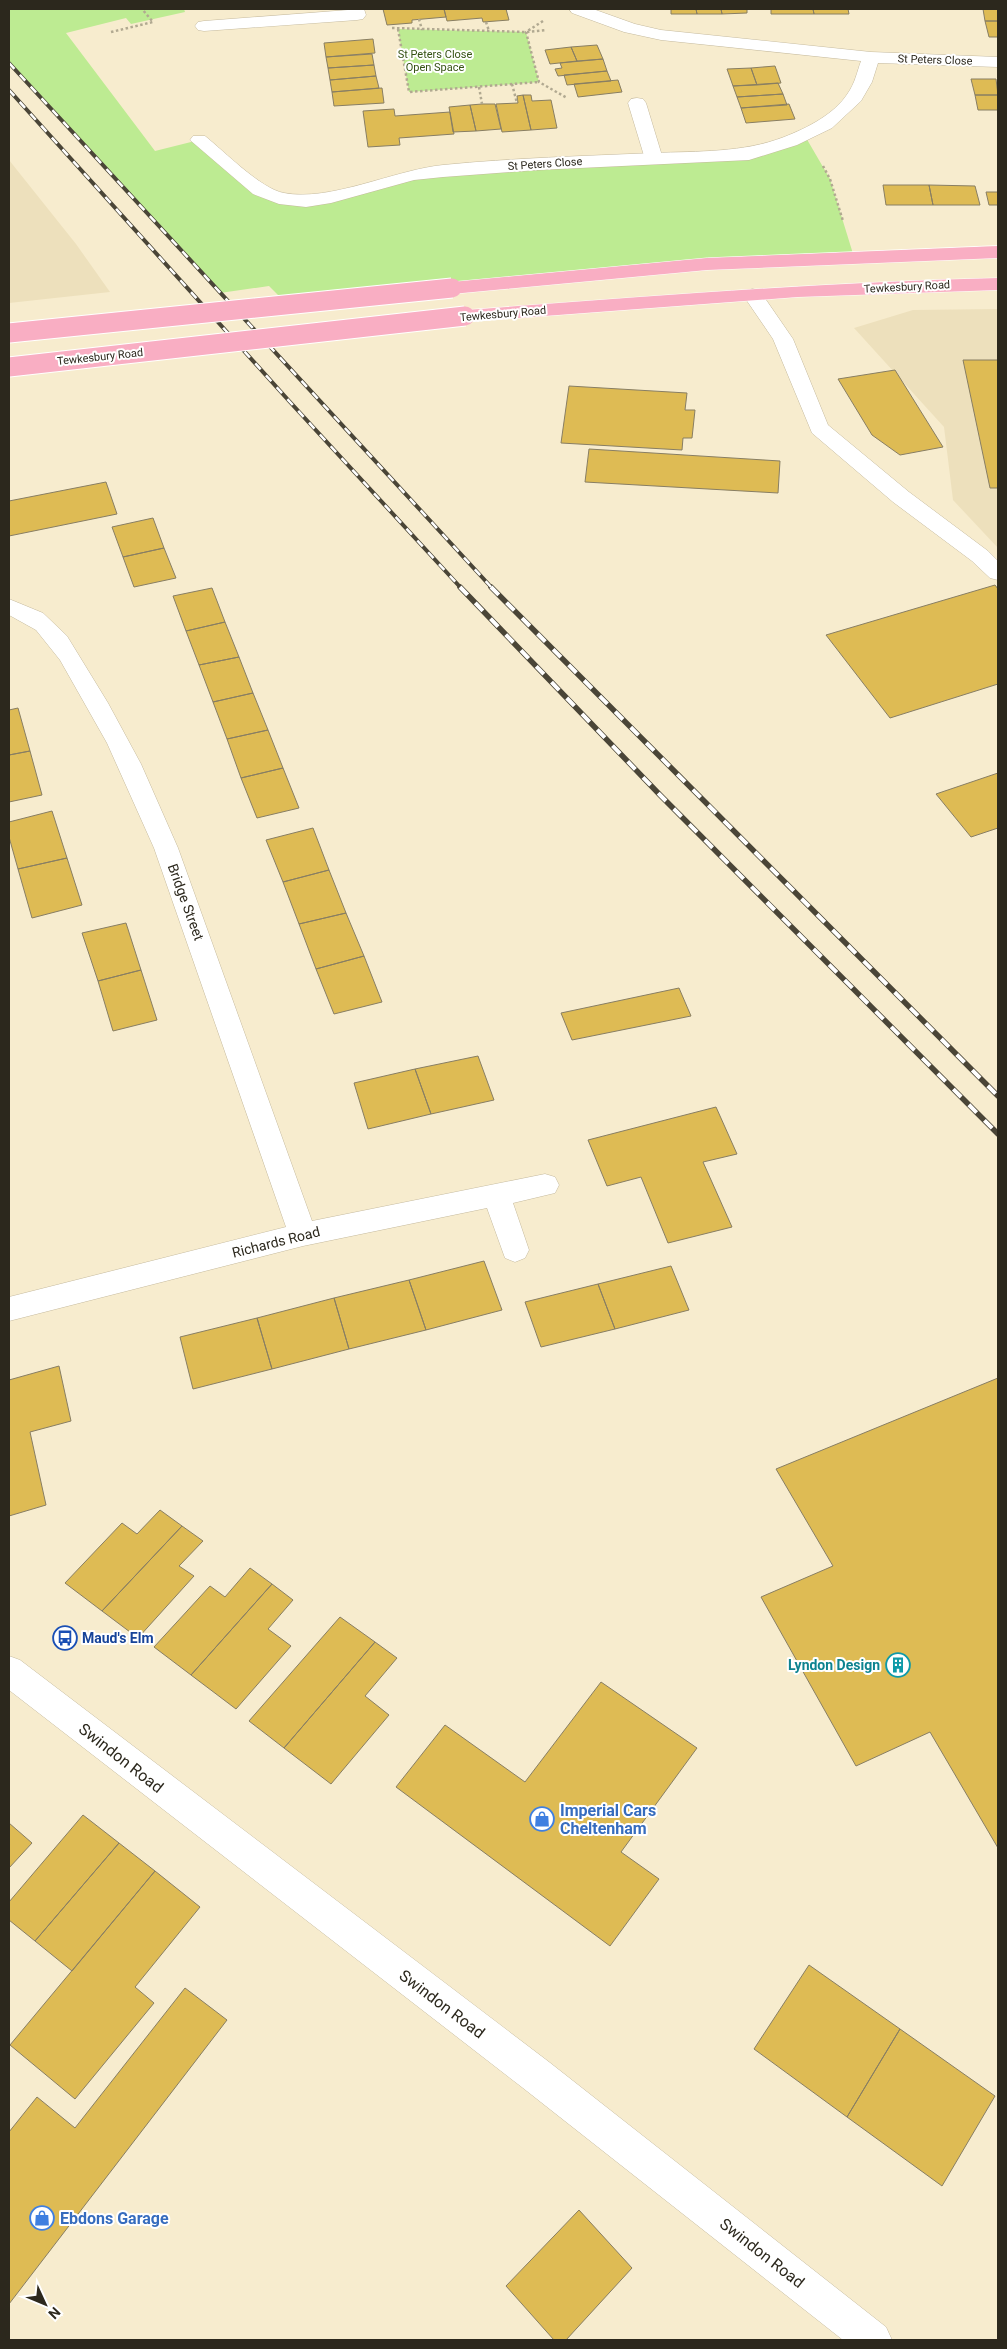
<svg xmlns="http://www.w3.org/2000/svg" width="1007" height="2349" font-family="Roboto,sans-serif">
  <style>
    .built { fill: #ede0bc }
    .green { fill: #bdeb92 }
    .building { fill: #debb54; stroke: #887e63 }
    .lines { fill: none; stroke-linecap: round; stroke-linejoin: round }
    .lane-casing { stroke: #c5ba9e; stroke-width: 1 }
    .street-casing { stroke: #c5ba9e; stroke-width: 1 }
    .secondary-casing { stroke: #c5ba9e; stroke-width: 1 }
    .highway-casing { stroke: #fff; stroke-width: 1 }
    .path { stroke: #b1a991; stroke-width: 2.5; stroke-dasharray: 2.5 2.5; stroke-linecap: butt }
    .lane { fill: #fff; fill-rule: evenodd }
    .street { fill: #fff; fill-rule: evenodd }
    .secondary { fill: #fff; fill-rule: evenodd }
    .highway { fill: #f9aec3; fill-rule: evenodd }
    .rail-far1-casing { stroke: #4a4537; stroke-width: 4 }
    .rail-casing { stroke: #4a4537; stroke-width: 5.5 }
    .rail-far1 { stroke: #fff; stroke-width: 2.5; stroke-dasharray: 8; stroke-linecap: butt }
    .rail { stroke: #fff; stroke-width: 4; stroke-dasharray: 11; stroke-linecap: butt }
    .highway-bridge-casing { stroke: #fff; stroke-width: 21; stroke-linecap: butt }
    .highway-bridge { stroke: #f9aec3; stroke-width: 19 }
    .labels { text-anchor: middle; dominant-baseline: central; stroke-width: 4; stroke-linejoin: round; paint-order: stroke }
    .far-park-label { font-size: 11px; fill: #355213; stroke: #fff }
    .far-street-label { font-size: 11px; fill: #2c281d; stroke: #fff }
    .street-label { font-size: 14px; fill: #2c281d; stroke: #fff }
    .transit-label { font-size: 14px; font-weight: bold; fill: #164399; stroke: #fff; text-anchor: start }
    .culture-label { font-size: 14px; font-weight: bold; fill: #0d838f; stroke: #fff; text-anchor: end }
    .near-street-label { font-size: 16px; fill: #2c281d; stroke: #fff }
    .near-shop-label { font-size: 16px; font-weight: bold; fill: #366cbe; stroke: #fff; text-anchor: start }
  </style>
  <rect width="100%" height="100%" fill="#f7ecce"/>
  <path class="built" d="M9,160L76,244L110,292L9,303Z
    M998,309V548L953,500L944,427L854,328L913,310Z"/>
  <path class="green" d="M9,9H184L185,12L131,24L126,18L66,33L155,151L199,140L245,180L290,201L413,175L749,154L805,136L830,179L854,257L288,305L269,286L220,293L9,63Z
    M398,29L526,32L539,82L409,92Z"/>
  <path class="building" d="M383,9H444L446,17L412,20V23L387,25Z
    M444,9H506L509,20L483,22L482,18L447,21Z
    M671,9H696L697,14H671Z
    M696,9H721L722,14H697Z
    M721,9H747V13L722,14Z
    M771,9H813L814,14H771Z
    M813,9H848L849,14H814Z
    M983,9H998V21H985Z
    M985,21H998V37H989Z
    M373,39L375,53L326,57L324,43Z
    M597,45L603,59L577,61L571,47Z
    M571,47L577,61L550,64L545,50Z
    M372,54L374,65L328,68L326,57Z
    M603,59L607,71L558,76L555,69L562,68L560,63Z
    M374,65L376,76L330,80L328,68Z
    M775,66L781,83L757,85L751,68Z
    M751,68L757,85L733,86L727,69Z
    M607,71L611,81L567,85L564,75Z
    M376,76L379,88L332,92L330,80Z
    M971,79H996L998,95H975Z
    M618,80L622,92L578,97L574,84Z
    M778,83L783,94L737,97L733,86Z
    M382,88L384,103L334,106L332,92Z
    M783,94L787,105L741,108L737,97Z
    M523,95H531L532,101L551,100L557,128L531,130Z
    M523,95L531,130L502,132L496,104L518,103L517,96Z
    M975,95H998V110H978Z
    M482,104H495L501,129L476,131L470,105Z
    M789,104L795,119L746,123L741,108Z
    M470,105L476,131L453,132L449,107Z
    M394,109L395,116L450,112L454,134L399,138L400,145L368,147L363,111Z
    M883,185H929L933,205H886Z
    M929,185L975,186L980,205H933Z
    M986,192H998V205H989Z
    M963,360H998V488H990Z
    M895,370L943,447L900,455L872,435L838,379Z
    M569,386L687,393L685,410H695L692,438H683L682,450L561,443Z
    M589,449L780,461L778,493L585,482Z
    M106,482L117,514L9,536V501Z
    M153,518L164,548L123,557L112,527Z
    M164,548L176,578L134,587L123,557Z
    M995,585L998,589V684L890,718L826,635Z
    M212,588L225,622L186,631L173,596Z
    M225,622L239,657L199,665L186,631Z
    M239,657L253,693L213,702L199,665Z
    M253,693L268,730L227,739L213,702Z
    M18,708L30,751L9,755V710Z
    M268,730L283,768L241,778L227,739Z
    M30,751L42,795L9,802V755Z
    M283,768L299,808L257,818L241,778Z
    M998,773V828L971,837L936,794Z
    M52,811L67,858L18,869L9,837V822Z
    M313,828L329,870L283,882L266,840Z
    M67,858L82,905L32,918L18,869Z
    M329,870L346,913L299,924L283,882Z
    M346,913L364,956L316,969L299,924Z
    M126,923L141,970L98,981L82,933Z
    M364,956L382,1002L334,1014L316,969Z
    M141,970L157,1020L113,1031L98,981Z
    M679,988L691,1016L572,1040L561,1013Z
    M478,1056L494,1100L431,1114L415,1069Z
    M415,1069L431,1114L368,1129L354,1083Z
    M716,1107L737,1154L703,1162L732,1227L668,1243L641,1177L607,1186L588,1140Z
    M484,1261L502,1310L426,1330L409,1280Z
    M671,1266L689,1310L615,1329L598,1284Z
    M409,1280L426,1330L349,1349L334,1298Z
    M598,1284L615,1329L541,1347L525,1302Z
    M334,1298L349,1349L272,1369L257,1318Z
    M257,1318L272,1369L193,1389L180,1337Z
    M59,1366L71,1421L30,1432L46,1505L9,1516V1380Z
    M998,1378V1848L930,1732L856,1766L761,1597L833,1566L776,1469Z
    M160,1510L182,1526L102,1611L65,1583L122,1523L137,1534Z
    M182,1526L203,1541L179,1566L194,1576L138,1638L102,1611Z
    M250,1568L272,1584L191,1675L154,1647L210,1586L225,1597Z
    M272,1584L293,1600L268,1629L291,1646L236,1709L191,1675Z
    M340,1617L375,1642L284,1748L249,1721Z
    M375,1642L397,1658L365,1696L389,1715L331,1784L284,1748Z
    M601,1682L697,1748L621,1852L659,1879L610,1946L396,1787L445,1725L525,1782Z
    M83,1815L119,1843L35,1941L9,1920V1902Z
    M9,1823L32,1843L9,1868Z
    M119,1843L155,1871L72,1971L35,1941Z
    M155,1871L200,1907L135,1987L154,2003L75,2099L10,2045Z
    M809,1965L900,2029L847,2117L754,2049Z
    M185,1988L227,2020L9,2304V2132L37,2097L75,2128Z
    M900,2029L995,2096L942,2186L847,2117Z
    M579,2210L632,2268L566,2340H554L506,2286Z"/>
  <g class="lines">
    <g class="lane-casing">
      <path id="lane" d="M637,98L643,99L646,103L663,159L661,163H647L645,159L628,103L631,99Z
        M753,289L760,291L793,339L828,425L909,492L988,551L998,561V580L990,578L972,561L893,502L812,433L773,339L743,295L746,291Z"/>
    </g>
    <g class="street-casing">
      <path id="street" d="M348,9H364L366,15L363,19L357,20L204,31L198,30L195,26L198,22L204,21L348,10Z
        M569,9H593L635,24L661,30L871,52L998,57V67L878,63L872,82L861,101L832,128L797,145L749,160L537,170L443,177L414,180L331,203L306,207L279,204L253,194L190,140L193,136H205C225,152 261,189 284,193C330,202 394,170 443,165C513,158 584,156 654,153C698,151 743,153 784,137C807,128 835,114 848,93C855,83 857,72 861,61L661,40L624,32L572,13Z
        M9,599L43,613L67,636L108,703L141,764L178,848L312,1221L545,1174L555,1177L559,1185L555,1193L513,1203L529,1250L525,1258L515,1262L505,1258L487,1208L303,1246L9,1321V1297L286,1227L154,848L107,743L60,660L36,630L9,615Z"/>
    </g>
    <g class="secondary-casing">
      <path id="secondary" d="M9,1656L20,1660L549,2062L886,2327L892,2340H843L523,2088L9,1690Z"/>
    </g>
    <g class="highway-casing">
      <path id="highway" d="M998,246V258L707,270L452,294L445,292L442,288L445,284L452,282L707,258Z
        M998,278V290L798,297L465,322L458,320L455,316L458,312L465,310C643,297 820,282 998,278Z"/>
    </g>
    <path class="path" d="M419,19L422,30
      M543,21L526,32L539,82L567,98
      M486,22L489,31
      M392,28L526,32L546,30
      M398,29L409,92L539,82
      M111,32L153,22L142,9
      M512,84L517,103
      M479,87L482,104
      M823,166L830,179L843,221"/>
    <use href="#lane" class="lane"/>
    <use href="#street" class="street"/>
    <use href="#secondary" class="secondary"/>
    <use href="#highway" class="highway"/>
    <g class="rail-far1-casing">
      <path id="rail-far1" d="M9,63L492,588
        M9,90L290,402L461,588"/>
    </g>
    <g class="rail-casing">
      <path id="rail" d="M460,587L660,795L998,1134
        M491,587L998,1096"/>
    </g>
    <use href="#rail-far1" class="rail-far1"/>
    <use href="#rail" class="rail"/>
    <g class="highway-bridge-casing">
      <path id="highway-bridge" d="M9,333L452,288
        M9,367L465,316"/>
    </g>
    <use href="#highway-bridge" class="highway-bridge"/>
  </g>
  <defs>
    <g id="bus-ring" transform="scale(1.25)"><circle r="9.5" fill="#fff" stroke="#1a4fb4" stroke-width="1.5"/><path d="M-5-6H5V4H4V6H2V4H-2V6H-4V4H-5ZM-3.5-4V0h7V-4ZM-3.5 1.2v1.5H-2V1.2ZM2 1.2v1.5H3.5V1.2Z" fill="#1a4fb4"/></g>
    <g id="building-ring" transform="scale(1.25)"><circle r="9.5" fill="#fff" stroke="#0f9aa8" stroke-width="1.5"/><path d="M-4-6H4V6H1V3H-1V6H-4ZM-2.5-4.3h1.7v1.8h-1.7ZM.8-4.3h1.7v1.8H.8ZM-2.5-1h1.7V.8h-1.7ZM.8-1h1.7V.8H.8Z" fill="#0f9aa8"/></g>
    <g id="shop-ring" transform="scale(1.25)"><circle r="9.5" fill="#fff" stroke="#3f7fe0" stroke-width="1.5"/><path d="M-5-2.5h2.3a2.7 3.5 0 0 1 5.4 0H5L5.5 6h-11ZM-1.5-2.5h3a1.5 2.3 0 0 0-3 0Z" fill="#3f7fe0"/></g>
  </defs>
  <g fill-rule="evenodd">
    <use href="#bus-ring" x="65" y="1638"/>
    <use href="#building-ring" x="898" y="1665"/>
    <use href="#shop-ring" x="542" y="1819"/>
    <use href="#shop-ring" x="42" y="2218"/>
  </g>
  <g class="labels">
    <g class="far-park-label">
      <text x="435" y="54">St Peters Close<tspan x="435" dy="13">Open Space</tspan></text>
    </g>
    <g class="far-street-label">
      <text transform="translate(935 60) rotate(2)">St Peters Close</text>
      <text transform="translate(545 164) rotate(-4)">St Peters Close</text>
      <text transform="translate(907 287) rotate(-3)">Tewkesbury Road</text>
      <text transform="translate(503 314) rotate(-5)">Tewkesbury Road</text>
      <text transform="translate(100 357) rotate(-6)">Tewkesbury Road</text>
    </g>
    <g class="street-label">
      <text transform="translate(186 902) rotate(70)">Bridge Street</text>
      <text transform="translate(276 1242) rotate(-14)">Richards Road</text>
    </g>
    <g class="transit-label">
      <text x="82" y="1638">Maud's Elm</text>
    </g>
    <g class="culture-label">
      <text x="880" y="1665">Lyndon Design</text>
    </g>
    <g class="near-street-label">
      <text transform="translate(121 1758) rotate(38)">Swindon Road</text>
      <text transform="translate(442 2004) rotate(37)">Swindon Road</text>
      <text transform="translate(762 2253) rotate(38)">Swindon Road</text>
    </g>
    <g class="near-shop-label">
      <text x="560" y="1810">Imperial Cars<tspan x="560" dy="18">Cheltenham</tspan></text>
      <text x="60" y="2218">Ebdons Garage</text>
    </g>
  </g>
  <rect width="1007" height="2349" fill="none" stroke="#2c281d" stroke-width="20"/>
  <g transform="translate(45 2304) rotate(134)" stroke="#ffffff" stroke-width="4" paint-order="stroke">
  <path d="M0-4L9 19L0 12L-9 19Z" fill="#2c281d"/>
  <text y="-8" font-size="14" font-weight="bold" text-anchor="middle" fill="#2c281d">N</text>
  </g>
</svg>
